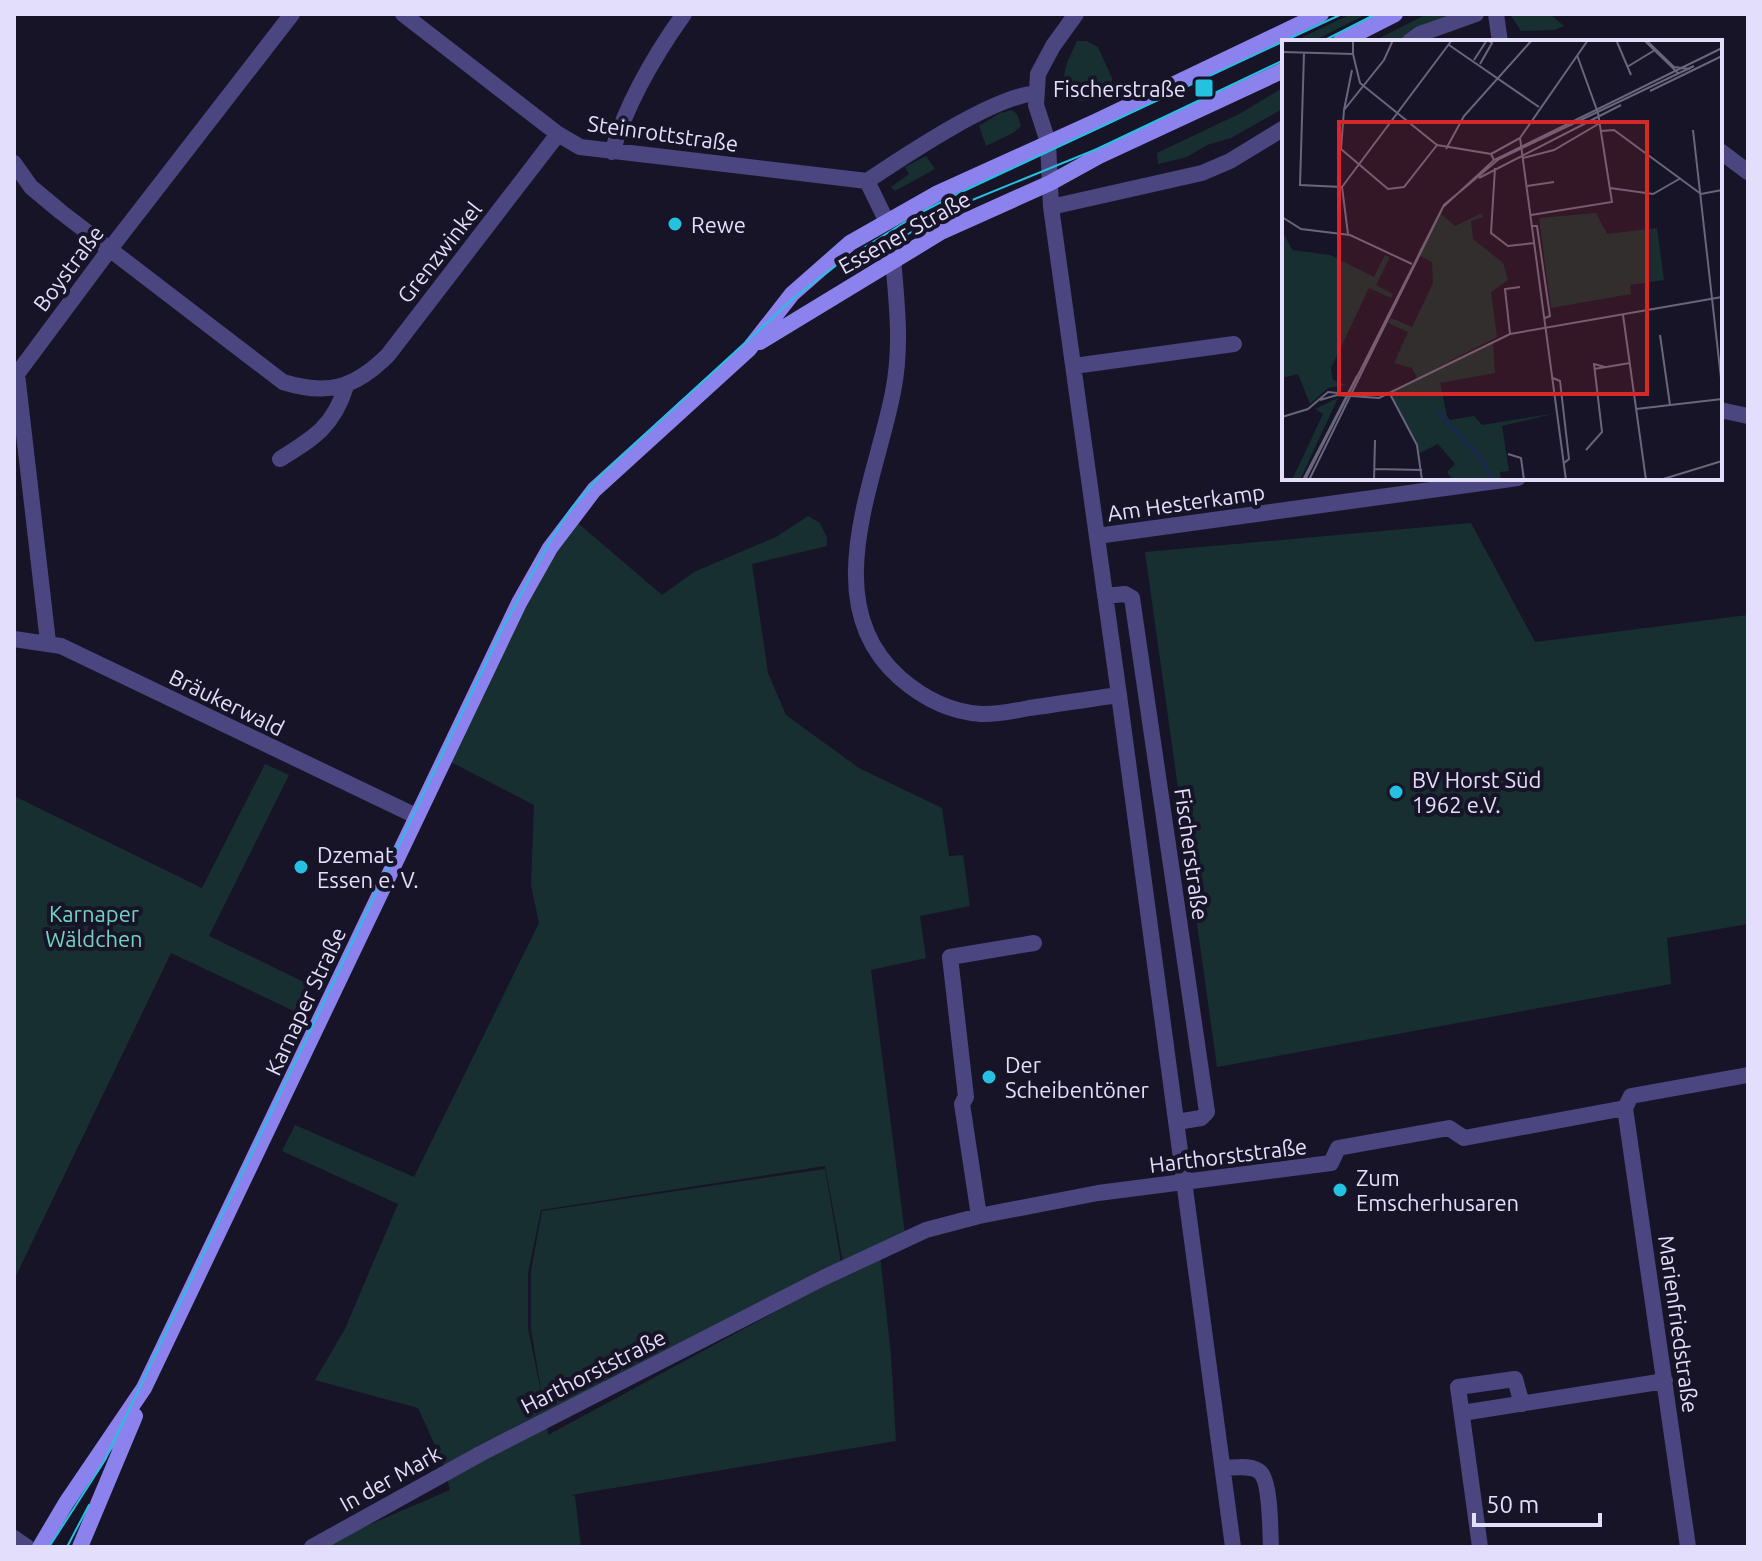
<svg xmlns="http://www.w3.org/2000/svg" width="1762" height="1561" font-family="Ubuntu,sans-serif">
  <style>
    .green { fill: #172f30 }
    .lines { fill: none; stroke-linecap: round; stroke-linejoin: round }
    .minor { stroke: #4b4580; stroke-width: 16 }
    .secondary { stroke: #8c82ee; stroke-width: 16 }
    .tram { stroke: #24c1e1; stroke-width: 2 }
    .poi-dot { fill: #24c1e1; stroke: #181427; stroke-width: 3 }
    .labels { text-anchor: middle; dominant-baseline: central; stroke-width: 8; stroke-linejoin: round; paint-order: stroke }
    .poi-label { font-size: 22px; fill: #e3defb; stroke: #181427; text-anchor: start }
    .street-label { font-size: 22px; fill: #e3defb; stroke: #181427 }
    .park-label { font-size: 22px; fill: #73d2c1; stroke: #181427 }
    .inset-river { fill: none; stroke: #18294b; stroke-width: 4 }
    .inset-road { fill: none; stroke: #69657c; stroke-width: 2 }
    .view { fill: #d62828; fill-opacity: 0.15; stroke: #d62828; stroke-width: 4 }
    .inset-edge { fill: none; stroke: #e3defb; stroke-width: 4 }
  </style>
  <rect width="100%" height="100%" fill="#181427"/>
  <path class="green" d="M1351,14H1367L1311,42H1303L1301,38Z
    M1427,14H1456L1410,32L1396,42H1372Z
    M1510,14H1550L1564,26L1555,30L1521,31Z
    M1077,41H1087L1098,47L1112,78V90C1104,93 1096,99 1088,101C1082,102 1074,99 1070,95C1056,80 1070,56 1077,41Z
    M1284,87V108L1231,138L1207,145L1187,157L1158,164L1157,153L1241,113Z
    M1012,110L1017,114L1021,126L1013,133L986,146L979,126L1000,113Z
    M926,156L935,169L895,191L891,187L909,174L905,167Z
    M808,516L820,523L827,538V546L752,564L768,673L786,715L859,768L942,808L949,856L963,855L970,906L920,916L926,958L871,970L905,1234L843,1262L825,1166L541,1210L528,1273V1328L543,1402L531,1329V1271L542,1211L825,1169L841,1262L610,1378L546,1415L548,1435L880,1255L891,1356L896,1441L571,1495L575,1496L581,1547H317L450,1490L444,1465L418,1408L315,1380L345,1329L398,1204L282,1151L295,1125L414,1177L539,923L531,885L534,805L445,759L572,518L662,595L694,572L776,537Z
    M1471,523L1535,642L1748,615V924L1667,938L1671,984L1217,1067L1145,552Z
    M265,764L289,775L209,936L308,984L294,1011L171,953L14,1280V796L202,888Z"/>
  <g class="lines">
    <path class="minor" d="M403,14L558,134L580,147L867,181L886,220
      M1076,14L1053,46L1038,74L1036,105L1048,142L1051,207L1119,695L1233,1547
      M1496,14L1500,42
      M1409,42L1420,34L1476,14
      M1720,151L1748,172
      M612,152C627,103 654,56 684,14
      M14,163L31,187L61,212L283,382C328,396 355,388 388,355L558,134
      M867,181C906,155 992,97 1036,93
      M1051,207L1202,173L1230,161L1284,128
      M893,259C897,304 902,348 893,392C876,481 815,604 900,678C923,698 951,712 981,714C997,715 1014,711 1029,708C1059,704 1089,699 1119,695
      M1074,366L1234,344
      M1720,410L1748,416
      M280,459C314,438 334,426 346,386
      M1097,536L1518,478
      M1105,596L1125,594L1132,598L1207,1112L1201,1118L1177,1122
      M14,639L61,646L416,816
      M48,642L17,374L110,249L292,14
      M1625,1108L1688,1547
      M1625,1108L1631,1096L1748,1075
      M979,1216L962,1104L966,1097L950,957L1034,943
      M1462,1413L1665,1381
      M1223,1468C1234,1468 1251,1464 1260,1472C1271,1482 1270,1532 1271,1547
      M14,1538L27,1547
      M312,1547L480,1454L823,1278L926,1230L979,1216L1098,1193L1331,1163L1338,1148L1449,1128L1464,1138L1625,1108
      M1480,1547L1458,1387L1515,1379L1522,1404"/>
    <path class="secondary" d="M1340,42L1395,14
      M760,342L941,232L1050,183L1099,156L1284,70
      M40,1547L66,1503L144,1388L519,603L550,548L594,490L749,349L792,294L850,243L938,193L1097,121L1321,14
      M80,1547L135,1416"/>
    <path class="tram" d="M1321,42L1376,14
      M874,253L960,205L1097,149L1284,60
      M49,1547L105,1460L503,627L550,541L571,509L601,475L795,297L838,264L918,214L953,196L1342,14
      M67,1547L89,1505"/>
  </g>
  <g class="poi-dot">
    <rect x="1194" y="78" width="20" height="20" rx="4"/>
    <circle cx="675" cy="224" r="8"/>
    <circle cx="1396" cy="792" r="8"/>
    <circle cx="301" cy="867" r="8"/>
    <circle cx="989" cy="1077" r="8"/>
    <circle cx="1340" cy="1190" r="8"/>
  </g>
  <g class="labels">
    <g class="poi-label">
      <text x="1186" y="88" text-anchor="end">Fischerstraße</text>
      <text x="691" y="224">Rewe</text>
      <text x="1412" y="779">BV Horst Süd<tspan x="1412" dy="25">1962 e.V.</tspan></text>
      <text x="317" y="854">Dzemat<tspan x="317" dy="25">Essen e. V.</tspan></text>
      <text x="1005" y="1064">Der<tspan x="1005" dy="25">Scheibentöner</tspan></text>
      <text x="1356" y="1177">Zum<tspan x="1356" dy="25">Emscherhusaren</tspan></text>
    </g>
    <g class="street-label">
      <text transform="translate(663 133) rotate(8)">Steinrottstraße</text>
      <text transform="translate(904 232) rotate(-29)">Essener Straße</text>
      <text transform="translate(439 252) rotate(-52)">Grenzwinkel</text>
      <text transform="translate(68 268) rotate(-53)">Boystraße</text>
      <text transform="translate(1186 502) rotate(-8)">Am Hesterkamp</text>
      <text transform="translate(227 702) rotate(26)">Bräukerwald</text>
      <text transform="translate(1192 854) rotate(82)">Fischerstraße</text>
      <text transform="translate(305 1001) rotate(-65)">Karnaper Straße</text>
      <text transform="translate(1228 1155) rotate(-7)">Harthorststraße</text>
      <text transform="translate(1679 1324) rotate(82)">Marienfriedstraße</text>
      <text transform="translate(593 1371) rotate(-27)">Harthorststraße</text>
      <text transform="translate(390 1478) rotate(-29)">In der Mark</text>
    </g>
    <g class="park-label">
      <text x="94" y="913">Karnaper<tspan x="94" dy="25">Wäldchen</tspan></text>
    </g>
  </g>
  <g transform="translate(1282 40)">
    <rect width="440" height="440" fill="#181427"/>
    <path d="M157,172L173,186L200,173L201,177L189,181L191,199L221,223L226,240L209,252L215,297L152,329L211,301L213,333L158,343L165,376L168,380L192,376L200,385L275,373L220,386L227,431L218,432L219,440H171L165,432L173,424L156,404L138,413L108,354L135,338L130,328L112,323L126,292L106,283L109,278L130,287L151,243L150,222L135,214ZM314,173L325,194L375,188L382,240L348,245L349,254L269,268L257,178ZM0,190L10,210L48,215L92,237L103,215L108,217L94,245L111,254L109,258L87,248L49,328L51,340L64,345L46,348L28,364L16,334L0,338ZM56,358L18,440H10L41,374L33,369Z" fill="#172f30"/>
    <path class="inset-river" d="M156,372L199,418L210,440"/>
    <path class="inset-road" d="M362,0L397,34M364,0L392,27L408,29M335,2L349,35M167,5L257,67M0,12L71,14V0M22,13L18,145L60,147M71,14L78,43L155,105L209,114L212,120M192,20L205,0L210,3L198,24M345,27L373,10M70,30L62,70L102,20L111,0M368,51L440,16M62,70L59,109L106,149L122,147L155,105M411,90L440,347M319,91L332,90L419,154L440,150M164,109L182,76L250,0M209,114L238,98M241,118L272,110L318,83M213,128L209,193L226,206L252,203M197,138L339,65M245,146L272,142M328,148L371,154L399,138M249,175L330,162L316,73L295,15M0,177L19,189L68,195L130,224M250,186H255L268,276L263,278M66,194L60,147L170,0M341,275L364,440M228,294L223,249L238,247M378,295L388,365M312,329L348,323M271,338L278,341L287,419L282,423M108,354L135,405L140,440M38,360L55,355L97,358L228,294L440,257M354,369L440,359M0,377L26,369L46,352L65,354M304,410L320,392L312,324L323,327M226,414L239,418L242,440M92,429L140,430M21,440L75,336M23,440L162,165L217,119L412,26M27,440L161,167L212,120L440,8M92,440L93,400M284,440L238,98L306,0M378,440L440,421"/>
    <path class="view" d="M57,82H365V354H57Z"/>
    <rect width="440" height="440" class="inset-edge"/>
  </g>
  <rect width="1762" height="1561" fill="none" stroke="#e3defb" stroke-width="32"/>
  <path d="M1474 1513v12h126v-12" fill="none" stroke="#e3defb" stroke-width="4"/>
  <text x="1486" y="1513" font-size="24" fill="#e3defb" stroke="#181427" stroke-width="6" paint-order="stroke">50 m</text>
</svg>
